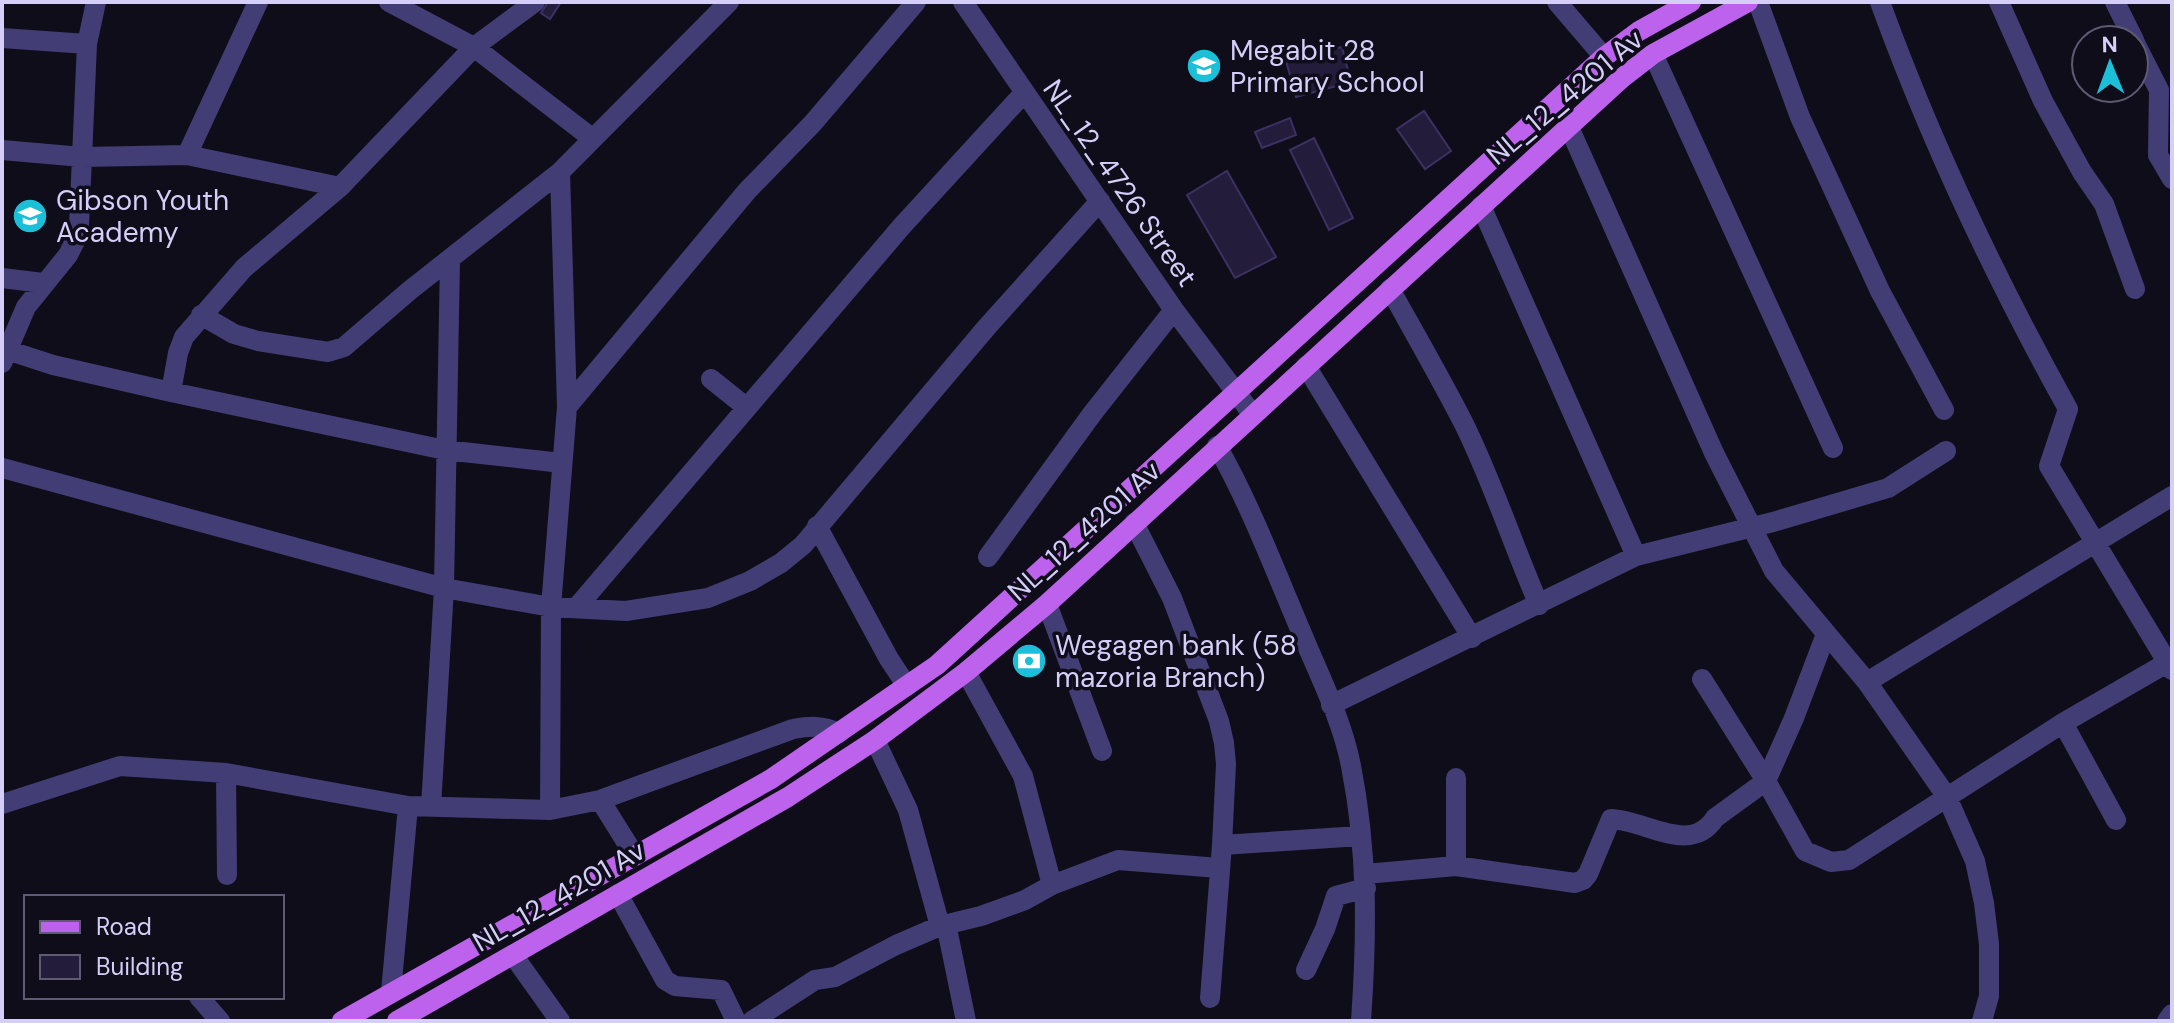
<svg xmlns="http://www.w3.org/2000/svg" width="2174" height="1023" font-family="'DM Sans',sans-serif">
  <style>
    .building { fill: #231c3a; stroke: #3c3163; stroke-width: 2 }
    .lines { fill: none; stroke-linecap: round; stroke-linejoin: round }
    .minor { stroke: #423e75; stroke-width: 20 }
    .major { stroke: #bd62ec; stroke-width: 20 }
    .labels { text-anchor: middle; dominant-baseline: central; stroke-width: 7; stroke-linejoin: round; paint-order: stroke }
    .poi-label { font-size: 28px; fill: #d4cef9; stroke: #100d1b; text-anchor: start }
    .street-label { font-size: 28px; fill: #d4cef9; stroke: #100d1b }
  </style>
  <rect width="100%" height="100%" fill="#100d1b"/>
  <path class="building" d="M548,2H561L550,19L541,13Z
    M1342,47L1351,82L1296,97L1286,61Z
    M1424,111L1451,151L1425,169L1397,129Z
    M1290,118L1296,135L1262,148L1255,132Z
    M1314,138L1353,218L1329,230L1290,150Z
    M1227,171L1276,257L1235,278L1187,195Z"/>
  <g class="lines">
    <path class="minor" d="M389,2L474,47L593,139
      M963,2L1174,310L1253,415
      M1557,2L1604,57
      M1758,2L1800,117L1880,291L1944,410
      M1880,2C1930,140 1997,281 2068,409L2049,466L2172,670
      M1999,2L2043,101L2082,172L2104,204L2135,289
      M2115,2L2134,40
      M2,38L87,44
      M2134,41L2159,90L2158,155L2172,179
      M1653,54L1833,448
      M1569,127L1714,453L1774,571L1867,682L1947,797L1975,861L1984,903L1989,944V996L1982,1021
      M2,150L82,157L87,44L96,2
      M187,155L258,2
      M1481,206L1636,556
      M2,278L43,283
      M1390,289C1415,334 1441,379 1464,424C1493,483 1513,545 1539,605
      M201,315L234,334L258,341L328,352L344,347L409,291L560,172L729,2
      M7,350L53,365L171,392L445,450L562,463
      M2,363L26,307L68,255L75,241L79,225L82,157L187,155L340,187
      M1306,366L1472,638
      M711,379L746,407
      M171,392L178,353L184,337L244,268L340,187L474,47L535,2
      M567,407L747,191L813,123L916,2
      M1217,446C1250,504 1274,568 1300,629C1318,673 1342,719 1351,766C1368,852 1367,934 1361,1021
      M2,468L444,588L551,607L626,611L708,598L750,581L781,563L803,545L986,328L1100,201
      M1134,523L1172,598L1219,721L1224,743L1226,764L1222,845L1210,998
      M817,526L889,659L907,686
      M988,557L1092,414L1174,310
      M1047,604L1102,751
      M577,607L902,226L1024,93
      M966,672L1023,776L1052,885L1118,860L1219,868
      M1702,679L1766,781L1805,851L1831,862L1849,860L2063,723L2172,660
      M1867,682L2172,496
      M1331,705L1636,556L1773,522L1888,488L1946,451
      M2063,723L2116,820
      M875,740L908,810L940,926
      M226,773L227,875
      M600,800L635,856
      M2,804L120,766L226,773L408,806L550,810L600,800L793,729C810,726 822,725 839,733
      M431,807L444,588L450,260
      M550,810L551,607L567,407L560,172
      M1222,845L1360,836
      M1456,866V778
      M1365,874L1456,866L1575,883L1583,880L1588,874L1611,819C1645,820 1691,856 1715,818L1766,781L1794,718L1826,634
      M618,894L665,980L675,986L721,990L736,1021
      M946,924L966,1021
      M513,955L560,1021
      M1306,970L1325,929L1336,896L1366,888
      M391,992L408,806
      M199,997L220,1021
      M752,1021L815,980L835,977L896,945L940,926L981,916L1025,900L1052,885
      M2167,1021L2172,1014"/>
    <path class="major" d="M342,1021L771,779L937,665L1604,57L1639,31L1691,2
      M397,1021L788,797L875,740L966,672L1047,604L1622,78L1653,54L1748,2"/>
  </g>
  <defs>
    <g id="school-disc" transform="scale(1.8)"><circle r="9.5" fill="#1bbfd8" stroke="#100d1b"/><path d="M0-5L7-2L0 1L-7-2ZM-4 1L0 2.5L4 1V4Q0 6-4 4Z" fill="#fff"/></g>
    <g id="bank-disc" transform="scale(1.8)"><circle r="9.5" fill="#1bbfd8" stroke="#100d1b"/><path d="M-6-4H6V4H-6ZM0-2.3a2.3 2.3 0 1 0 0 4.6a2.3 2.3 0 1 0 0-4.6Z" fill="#fff"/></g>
  </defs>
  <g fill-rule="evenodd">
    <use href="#school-disc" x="1204" y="66"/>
    <use href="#school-disc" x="30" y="216"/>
    <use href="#bank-disc" x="1029" y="661"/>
  </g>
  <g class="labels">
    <g class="poi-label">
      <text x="1230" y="50">Megabit 28<tspan x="1230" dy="32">Primary School</tspan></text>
      <text x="56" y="200">Gibson Youth<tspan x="56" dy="32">Academy</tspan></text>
      <text x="1055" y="645">Wegagen bank (58<tspan x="1055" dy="32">mazoria Branch)</tspan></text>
    </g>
    <g class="street-label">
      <text transform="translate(1565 97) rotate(-40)">NL_12_4201 Av</text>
      <text transform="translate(1120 183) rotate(55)">NL_12_4726 Street</text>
      <text transform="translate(1084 531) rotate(-42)">NL_12_4201 Av</text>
      <text transform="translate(559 896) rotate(-30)">NL_12_4201 Av</text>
    </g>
  </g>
  <rect width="2174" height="1023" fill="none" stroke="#d4cef9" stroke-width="8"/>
  <rect x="24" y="895" width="260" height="104" fill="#100d1b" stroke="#5e5a74" stroke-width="2"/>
  <rect x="40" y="921" width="40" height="12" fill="#bd62ec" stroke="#5e5a74" stroke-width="2"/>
  <text x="96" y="935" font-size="24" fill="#d4cef9">Road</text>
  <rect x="40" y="955" width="40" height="24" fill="#231c3a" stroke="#5e5a74" stroke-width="2"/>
  <text x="96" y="975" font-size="24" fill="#d4cef9">Building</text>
  <g transform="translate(2110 64) rotate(359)"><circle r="38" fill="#100d1b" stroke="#5e5a74" stroke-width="2"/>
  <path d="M0-6L14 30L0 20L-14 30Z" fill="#1bbfd8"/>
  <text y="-12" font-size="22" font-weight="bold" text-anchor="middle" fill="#d4cef9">N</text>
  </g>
</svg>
